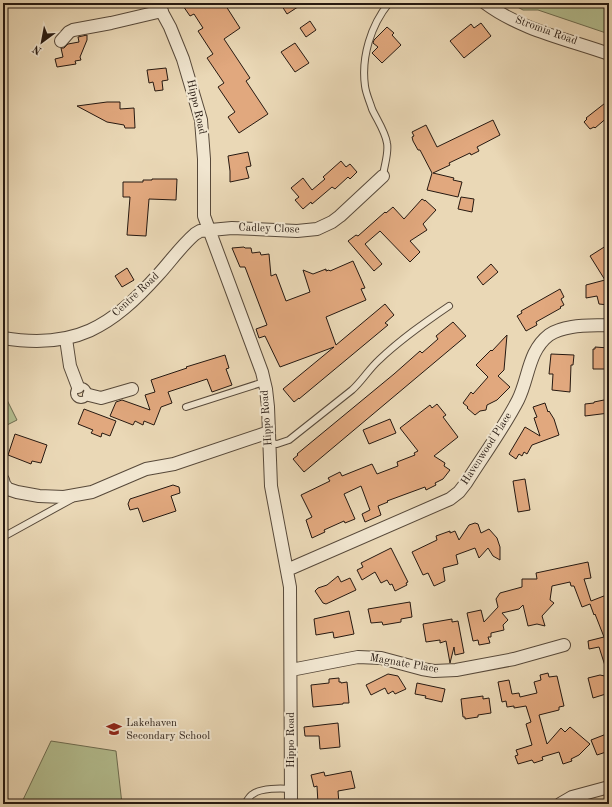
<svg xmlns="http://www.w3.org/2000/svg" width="612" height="807" font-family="'Old Standard TT',serif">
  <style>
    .green { fill: #b4bf91; stroke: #6d6c51 }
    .building { fill: #e1a87e; stroke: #261911 }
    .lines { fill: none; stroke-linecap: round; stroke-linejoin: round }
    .lane-casing { stroke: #57493a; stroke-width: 8 }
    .street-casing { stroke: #57493a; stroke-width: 14 }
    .lane { stroke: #f1e6d0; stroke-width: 6 }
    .street { stroke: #f1e6d0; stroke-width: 12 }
    .labels { text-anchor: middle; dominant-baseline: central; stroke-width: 4; stroke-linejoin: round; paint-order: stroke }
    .street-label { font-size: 11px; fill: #261911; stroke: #f1e6d0 }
    .poi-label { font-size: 11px; fill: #261911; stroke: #f1e6d0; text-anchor: start }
  </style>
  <rect width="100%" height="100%" fill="#ead8b6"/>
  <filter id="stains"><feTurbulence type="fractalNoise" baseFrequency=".005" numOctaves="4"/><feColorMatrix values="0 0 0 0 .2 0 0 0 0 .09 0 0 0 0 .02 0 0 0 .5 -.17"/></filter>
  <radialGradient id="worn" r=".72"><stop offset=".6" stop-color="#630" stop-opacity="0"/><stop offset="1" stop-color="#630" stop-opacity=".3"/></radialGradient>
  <path class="green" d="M510,3H609V34L538,10H523Z
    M3,392L17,420L3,427Z
    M51,741L116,751L122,804H21Z"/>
  <path class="building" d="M181,3H224L240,28L224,39L250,78L246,81L268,114L239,133L228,117L235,112L218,87L224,83L207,58L213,54L198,31L203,28L194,14L190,16Z
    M280,3H304L287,14Z
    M310,21L316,30L306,37L300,28Z
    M481,23L491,36L464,58L450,41L471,24L474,28Z
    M387,27L394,33L392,35L401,45L382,63L372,53L378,47L373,43L374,40Z
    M87,35V40L80,57L81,60L75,61L76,64L57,67L55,59L63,57L61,48H64L68,44L79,42L78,37Z
    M295,43L309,63L295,72L281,52Z
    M166,68L168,80L162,81L163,90L155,91L153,82L149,83L147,70Z
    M609,100V116L595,128L594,127L590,129L584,122L587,119L586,118Z
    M107,102H120V109L134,108L135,128H125L124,125L107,122L77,106Z
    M493,120L500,135L477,147L479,151L471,155L470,153L449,163L450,165L433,173L454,178L453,180L462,182L458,197L427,190L432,173L420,150H418L413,141L412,137L414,136L412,132L426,125L437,147Z
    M248,152L251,166L246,167L249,178L230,182V171L228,156Z
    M341,161L346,167L350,164L357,172L350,179L348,177L335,189L332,187L312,204L311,202L303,209L295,200L299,197L291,188L303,178L312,190L325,179L323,177Z
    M152,179H177L176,200L149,199L146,236L127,235L130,197H123V182H143V180H152Z
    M461,197L474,199L472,212L458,209Z
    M422,199L425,201V200L436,210L423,224L427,230L410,241L420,252L410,262L380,231L365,244L382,264L374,271L348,241L356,235L358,236L385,212L386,213L393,207L404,219Z
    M609,244V305L599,304L597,296L586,298V285L605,280L590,256Z
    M244,247L245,248H251L252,253L260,252L261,255L269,254L271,276L276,274L286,301L310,292L303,270L313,274L326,269V271L329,270L330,271L353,261L365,288L361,289L366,300L326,317L336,345L385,304L394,315L385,323L388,325L299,399V398L294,402L283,389L334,347L280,367L265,336L259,338L256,329L267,325L245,267H240L232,248Z
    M491,264L498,272L483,285L477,277Z
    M127,268L134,280L122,287L115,276Z
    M560,289L564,297L561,299L564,305L560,307L561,308L536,322L537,325L526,331L517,316L522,313L521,311Z
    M453,322L466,336L304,472L293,459L298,455L297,454L394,374L420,351L422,353L438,339L436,336Z
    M507,335L504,370L498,376L510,387L497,400L487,405L486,410L480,411L475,415L467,408L468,407L463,403L471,392L473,394L488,377L476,365L491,350L492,351Z
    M595,347L609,348V369H593V349H595Z
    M551,354L574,355L573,365H571L570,392L552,390L553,374H549Z
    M225,355L229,368L226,369L232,385L212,392L207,379L168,392L172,403L161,407L154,425L144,421L143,425L135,421L133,425L110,416L116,402L122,400L150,410L145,395L155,392L151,380L187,368L186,367Z
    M609,399V413L585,416V404L594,403V402Z
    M545,403L548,412L549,411L554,419L559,435L532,445L527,454L524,452L522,456L519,454L516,459L509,454L525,427L540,436L534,418L537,417L533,407Z
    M437,404L446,415L443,417L458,437L434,456L445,463L444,466L450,470L443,479L435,483L436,485L426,490L425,487L387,501L388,502L378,506L381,515L365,522L362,514L370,510L361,486L344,494L355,519L345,523L344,521L324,530L325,532L312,538L306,520L312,517L301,495L330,481L328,478L340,472L342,476L372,464L377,474L398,466L397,462L415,455L414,453L418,451L400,428L430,405L432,408Z
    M84,409L116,421L110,436L102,433L101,437L91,433L93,430L78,424Z
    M390,419L396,433L369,444L363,430Z
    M15,434L47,445L41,463L32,461L31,464L8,455Z
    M525,479L530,510L518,512L513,481Z
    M173,485L179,487L180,493L171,496L176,511L143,522L138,508L130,510L128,504L130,499Z
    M475,523L478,524L481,533L489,529L497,538L500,547V560L493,556L488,548L479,558L475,548L456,555L458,564L443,568L445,581L434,586L428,573L423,575L412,552L437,540L436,536L450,531V533L455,531L459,540L469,525Z
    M391,548L408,582L406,583L407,585L395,591L392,584L390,585L387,580L381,583L375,572L362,580L357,570L363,567L361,563Z
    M588,562L591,578L584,579L591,601L609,594V672H607L599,647L589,649L588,641L604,637L595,614L594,615L590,604L582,607L574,586H571L570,582L552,586L550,600L554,603L542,616L545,626L537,624L528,626L523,605L519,609L502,613L508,620L503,625L504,630L491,633V637H488L490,643L479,645L478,640L473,641L467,613L481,610L484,622L498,607L496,599L500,593L522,587V579H537L536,573Z
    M338,576L341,582L350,578L356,590L326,604L323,603L315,591L318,588L327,585Z
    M410,602L412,617L401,619V622L383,625L382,622L371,623L368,609Z
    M349,611L354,634L334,638L333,632L316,635L314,619Z
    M452,619V622L458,621L464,653L455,655L454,647L450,663L446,641L440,643V640L426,642L423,624Z
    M548,673L549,677L557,676L564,706L559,707V710L539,715L547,744L561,728L565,732L570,727L590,744L579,755L571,759L572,761L563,764L559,752L542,757L543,760L534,763L532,760L518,764L515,756L518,755L516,750L532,745L526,724L531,722L526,706L514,708V706L507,707L506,701L502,702L498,682L509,680L512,694L519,693L520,697L537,693L534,682L541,680L540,675Z
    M388,674L398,676L406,689L395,694L393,691L388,694L385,688L371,695L366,685Z
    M600,675L609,677V693L593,698L588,678Z
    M339,678V682H341V683L347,682L349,703H343V704L313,707L311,685L329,683V679Z
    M417,683L445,689L442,702L425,698L426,696L415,694Z
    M483,696V699L489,698L491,713L478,715V717L465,719V717H463L461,699Z
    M338,723L340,747L320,749L319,736H305L304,727Z
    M609,733V751L597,755L591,740Z
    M351,771L355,788L338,791L339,804H318L317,786L314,787L311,775L324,772L325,776Z"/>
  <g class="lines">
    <g class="lane-casing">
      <path id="lane" d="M383,176C384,166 389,153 387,143C385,131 377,120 372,109C370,102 366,94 365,86C361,57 371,25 389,3
        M74 393a7 7 0 1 1 14 0a7 7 0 1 1-14 0Z
        M186,407L264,382
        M269,443L277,444L289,440L352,390C362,381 369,369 379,360C401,339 424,323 449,306
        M3,537L72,499
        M245,804C247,801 249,796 253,794C261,788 281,788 291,789"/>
    </g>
    <g class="street-casing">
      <path id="street" d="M157,3L170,27L183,59L201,120L204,159V216L262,372L266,389L268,407L271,486L290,587L291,804
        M485,3C521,30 567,39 609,54
        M61,41L69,32L73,30L111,23L162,11
        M3,338C75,350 111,327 158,275C170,262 181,246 195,234L200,231L232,228L297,231L317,229L332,222L340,216L383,176
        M66,339L70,366L78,387
        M89,395L101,398L132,389
        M3,480L4,484L8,489L17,492L39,496L64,497L92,492L146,469L174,464L269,432
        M287,570L450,499L459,492L466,483C483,456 503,429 518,400C529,378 528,351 549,335C565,324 590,326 609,325
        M291,670L358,657L381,658L422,669L434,671L456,670L514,659L564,645
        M560,804L572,797L609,787"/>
    </g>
    <use href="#lane" class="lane"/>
    <use href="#street" class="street"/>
  </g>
  <defs>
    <g id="school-bare" transform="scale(1.2)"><path d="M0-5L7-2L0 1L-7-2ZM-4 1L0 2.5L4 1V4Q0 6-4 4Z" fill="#8f2418" stroke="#f1e6d0" stroke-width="2.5" paint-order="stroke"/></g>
  </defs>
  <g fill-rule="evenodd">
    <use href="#school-bare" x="114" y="729"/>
  </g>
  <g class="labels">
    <g class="street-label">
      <text transform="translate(546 31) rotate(20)">Stromia Road</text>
      <text transform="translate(196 107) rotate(77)">Hippo Road</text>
      <text transform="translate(269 229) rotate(2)">Cadley Close</text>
      <text transform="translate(136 295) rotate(-43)">Centre Road</text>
      <text transform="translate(267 418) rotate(-94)">Hippo Road</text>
      <text transform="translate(487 449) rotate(-57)">Havenwood Place</text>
      <text transform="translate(404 664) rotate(10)">Magnate Place</text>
      <text transform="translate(291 740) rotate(-90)">Hippo Road</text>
    </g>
    <g class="poi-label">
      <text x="126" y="723">Lakehaven<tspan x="126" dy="13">Secondary School</tspan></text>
    </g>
  </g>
  <rect width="612" height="807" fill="none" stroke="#ead8b6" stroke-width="16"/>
  <rect x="4" y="4" width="604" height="799" fill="none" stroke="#261911" stroke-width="2"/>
  <rect x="8" y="8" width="596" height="791" fill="none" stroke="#261911"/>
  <g transform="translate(42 42) rotate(212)" stroke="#f1e6d0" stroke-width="3" paint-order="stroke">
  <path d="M0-3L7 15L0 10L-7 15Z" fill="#261911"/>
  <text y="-6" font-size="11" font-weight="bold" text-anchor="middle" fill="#261911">N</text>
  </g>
  <rect width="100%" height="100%" filter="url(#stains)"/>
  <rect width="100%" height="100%" fill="url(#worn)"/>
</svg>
